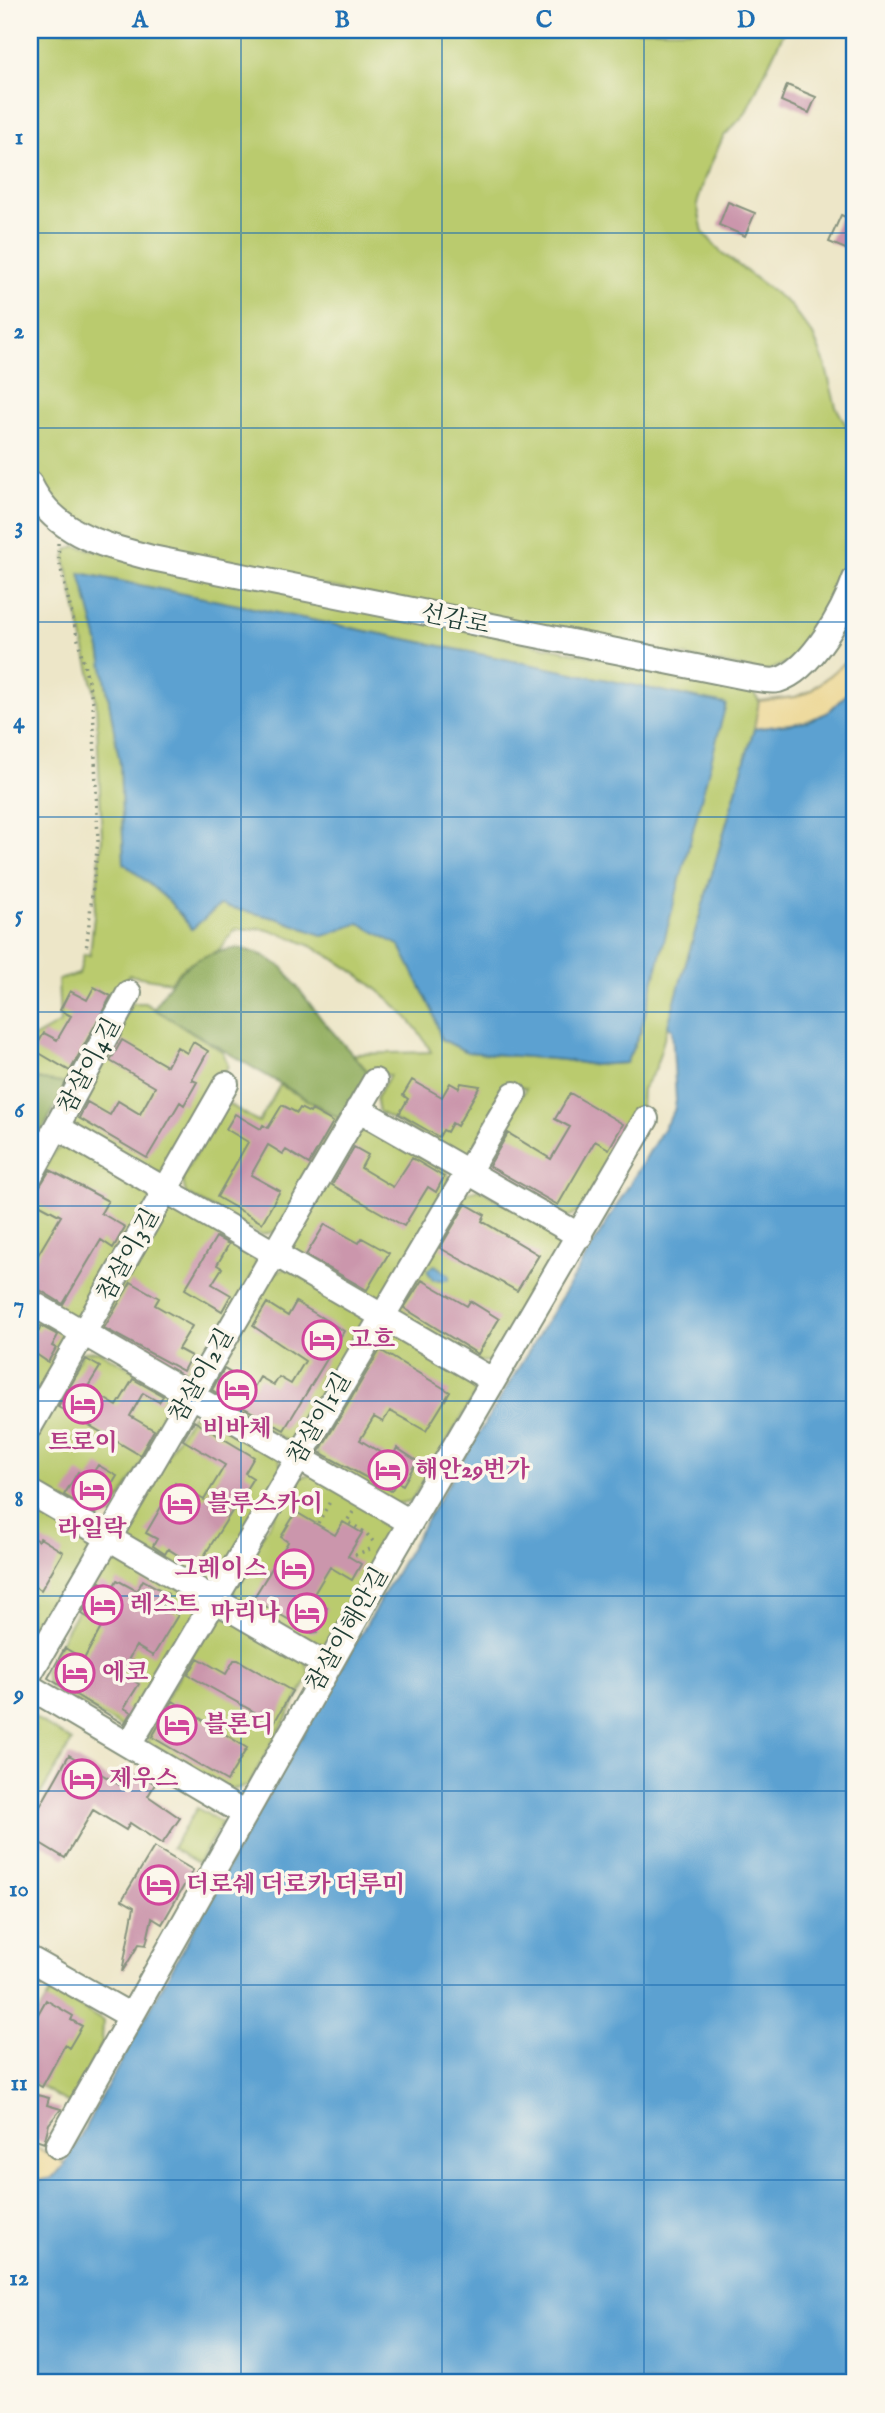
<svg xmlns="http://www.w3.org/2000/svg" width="885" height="2413" font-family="'IM FELL English','Noto Serif KR',serif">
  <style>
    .green { fill: #bacb6e; stroke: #6c8451; stroke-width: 2; fill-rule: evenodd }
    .forest { fill: #93af61; stroke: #59764a; stroke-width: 2 }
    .sand { fill: #eeda9e; stroke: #868c69; stroke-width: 2 }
    .water { fill: #5ba1d1; stroke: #3d6f82; stroke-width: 2 }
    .building { fill: #cb96ac }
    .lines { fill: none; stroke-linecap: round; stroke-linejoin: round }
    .minor-casing { stroke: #86927e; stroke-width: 28 }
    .path { stroke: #86927e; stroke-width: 3.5; stroke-dasharray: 2 5; stroke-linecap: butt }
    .minor { stroke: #fff; stroke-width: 24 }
    .grid { fill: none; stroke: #1f6fb2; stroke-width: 2; stroke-opacity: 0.55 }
    .labels { text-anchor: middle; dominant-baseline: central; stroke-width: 7; stroke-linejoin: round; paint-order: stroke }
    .street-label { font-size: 24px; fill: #1f3d34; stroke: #fbf7ec }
    .hotel-label { font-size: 24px; font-weight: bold; fill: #b23c85; stroke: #fbf7ec; text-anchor: start }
    .neatline { fill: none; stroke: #1f6fb2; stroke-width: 2.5 }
    .grid-label { font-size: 23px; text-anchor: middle; font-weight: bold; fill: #1f6fb2 }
  </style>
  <rect width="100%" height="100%" fill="#fbf7ec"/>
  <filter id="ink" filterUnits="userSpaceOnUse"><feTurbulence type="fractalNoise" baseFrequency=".0143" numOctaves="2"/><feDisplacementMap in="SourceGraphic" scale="14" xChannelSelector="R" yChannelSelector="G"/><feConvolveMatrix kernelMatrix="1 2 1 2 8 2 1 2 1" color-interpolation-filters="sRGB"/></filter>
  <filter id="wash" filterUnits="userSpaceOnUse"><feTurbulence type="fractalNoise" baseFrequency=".00686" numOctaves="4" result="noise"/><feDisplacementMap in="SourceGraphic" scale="28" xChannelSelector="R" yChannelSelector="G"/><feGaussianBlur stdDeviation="1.57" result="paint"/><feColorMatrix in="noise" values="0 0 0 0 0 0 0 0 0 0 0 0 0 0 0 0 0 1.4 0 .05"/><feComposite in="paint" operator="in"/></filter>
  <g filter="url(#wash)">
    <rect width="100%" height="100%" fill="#ede6c8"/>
    <path class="green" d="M30,30H785L745,114L723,137L705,177L697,204L703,232L721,252L789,304L813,335L825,364L836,407L855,441V542L815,635L796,659L765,672L154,552L75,522L36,478L30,465Z
      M75,546L753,691L759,701L754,729L655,1070L642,1089L641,1109L581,1211L567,1217L486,1173L483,1161L526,1088L508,1086L470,1153L457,1155L379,1112L376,1098L390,1075L369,1073L353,1054L431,1052C407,1001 318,939 263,929C254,928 244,930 235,930L219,950L185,966L170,982L129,975L67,1084L30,1078V1040L60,1023L58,980L79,974L84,954L90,955L102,838L96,699L65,559L67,550ZM81,573L725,704L640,1033L626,1063L593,1065L564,1060L467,1052L441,1039L433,1012L400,946L359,923L324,936L279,919L220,905L191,928L169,901L124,863L120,764L100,649Z
      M132,1003H145L223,1052L228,1066L167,1171L152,1174L74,1128L71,1114Z
      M280,1085L340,1119L277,1231L261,1235L186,1194L182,1178L225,1102L259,1122Z
      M371,1128L447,1170L451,1185L384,1298L372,1302L295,1257L292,1241L358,1133Z
      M70,1145L149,1189L151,1204L88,1314L74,1318L30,1293V1194L55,1150Z
      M479,1189L558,1235L560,1250L495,1360L481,1362L402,1316L398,1304L464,1193Z
      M178,1205L253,1250L257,1267L194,1375L179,1378L105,1337L100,1322L161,1210Z
      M286,1268L364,1313L367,1328L302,1438L287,1441L211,1397L207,1383L272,1274Z
      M30,1311L65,1331L68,1346L30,1411Z
      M395,1331L471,1378L475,1395L411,1501L396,1504L319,1461L315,1448L381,1337Z
      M99,1351L172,1392L175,1406L111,1515L96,1519L30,1481V1439L83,1352Z
      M201,1413L279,1456L282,1471L219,1579L203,1583L129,1541L124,1524L191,1416Z
      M315,1474L389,1517L394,1531L327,1647L311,1648L237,1605L232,1587L297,1477Z
      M30,1501L88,1536L91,1550L30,1656Z
      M121,1554L196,1599L199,1614L135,1723L121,1727L49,1686L44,1671L105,1560Z
      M228,1616L306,1661L310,1676L248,1786L230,1790L148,1743L147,1729L213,1620Z
      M30,1715L72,1741L30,1812Z
      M197,1808L222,1823L198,1863L172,1848Z
      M52,1990L103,2021L102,2043L70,2104L30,2080V2028Z"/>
    <path class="forest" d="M239,948L262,955L282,967L323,1021L369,1073L340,1119L154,1009C178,969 192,954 239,948Z
      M30,1078L67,1084L30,1155Z"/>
    <path class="sand" d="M855,654V686L827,713L805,722L754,729L759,701L795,697L809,692Z
      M30,2143L65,2164L53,2178L30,2182Z"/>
    <path class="water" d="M80,573L726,704L640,1033L626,1063L593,1065L564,1060L467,1052L441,1039L433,1012L400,946L359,923L324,936L279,919L220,905L192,929L169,901L124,863L120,764L100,649Z
      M855,686V2383H30V2182L53,2178L65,2164L237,1850L420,1531L674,1111L676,1101L672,1030L668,1025L754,729L805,722L827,713Z
      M435,1265L449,1275V1280H433L427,1270Z"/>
    <g id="blocks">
      <path class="building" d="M787,85L816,97L809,113L781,101Z
        M728,202L755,213L745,236L719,225Z
        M841,215L855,221V233L848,250L829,242Z
        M94,987L111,996L70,1071L34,1050L44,1033L57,1040L71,1016L60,1010L70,991L87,1000Z
        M122,1040L167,1066L177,1047L187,1053L193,1042L208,1051L192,1080L197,1082L184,1105L180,1102L147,1158L79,1118L87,1102L110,1115L118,1101L140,1114L155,1087L110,1061Z
        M412,1080L442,1097L450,1083L459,1088L461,1083L480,1086L457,1126L452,1123L447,1132L443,1130L439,1137L399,1114L408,1099L403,1095Z
        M570,1093L623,1124L609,1149L595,1141L558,1205L489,1166L508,1133L551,1159L570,1127L555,1119Z
        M282,1105L297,1113L300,1108L310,1113L312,1110L333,1122L309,1164L286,1150L283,1154L268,1145L251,1175L280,1191L262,1223L217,1197L248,1142L226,1129L235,1114L261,1129L263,1125L268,1128Z
        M354,1147L368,1155L361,1168L393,1187L412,1158L444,1177L436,1192L428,1187L404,1226L332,1185Z
        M50,1170L108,1201L101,1213L125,1227L113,1248L101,1240L63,1304L30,1284V1255L36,1258L61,1216L31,1200Z
        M466,1204L485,1215L482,1221L539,1255L517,1291L440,1248Z
        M325,1224L359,1243L362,1238L389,1253L367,1290L306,1255Z
        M216,1237L229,1244L217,1265L222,1268L212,1284L231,1295L222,1311L185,1289Z
        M422,1280L467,1306L470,1301L499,1319L478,1354L404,1308Z
        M131,1282L159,1298L155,1305L192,1326L178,1349L191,1356L183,1371L104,1328Z
        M296,1302L344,1331L284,1430L212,1390L224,1369L254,1387L260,1377L274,1385L279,1377L291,1384L305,1361L253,1326L267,1303L288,1316Z
        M30,1325L39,1331L41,1326L58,1335L52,1346L56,1348L48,1362L30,1350Z
        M380,1350L450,1392L426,1431L390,1411L383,1422L374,1417L360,1440L391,1459L397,1448L417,1461L403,1485L397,1482L391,1491L319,1452Z
        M86,1359L100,1367L87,1388L117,1406L133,1379L163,1396L159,1402L143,1393L130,1416L154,1430L140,1455L58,1407Z
        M194,1421L254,1457L245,1473L253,1478L197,1567L168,1549L165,1554L153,1546L157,1539L146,1533L175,1483L204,1500L225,1465L183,1440Z
        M98,1465L117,1476L95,1513L64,1495L78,1472L89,1479Z
        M296,1512L335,1535L343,1522L362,1533L348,1556L361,1564L352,1580L330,1567L311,1599L327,1608L317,1632L312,1633L253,1599L288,1542L281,1537Z
        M30,1536L38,1541L40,1538L63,1552L41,1590L30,1584Z
        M117,1580L137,1591L143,1580L168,1594L162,1605L178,1615L153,1656L136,1646L121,1673L139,1684L124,1708L131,1712L124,1724L48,1678L65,1648L84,1659L102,1626L82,1614L100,1582L112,1589Z
        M198,1658L226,1674L234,1660H238L292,1691L274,1723L188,1675Z
        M173,1701L247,1748L227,1781L152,1737Z
        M69,1755L120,1785L127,1787L136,1773L155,1784L148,1796L180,1818L162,1844L130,1823L126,1830L93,1810L65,1858L30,1837V1824Z
        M154,1847L193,1870L162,1924L152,1918L146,1945L139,1944L122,1972L134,1907L122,1900Z
        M46,2000L73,2016L71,2020L82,2026L69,2048L65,2045L42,2087L30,2080V2009L38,2014Z
        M33,2094L49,2098L47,2105L61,2109L49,2124L44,2143L30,2138Z"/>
    </g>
  </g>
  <g filter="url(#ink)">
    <use href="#blocks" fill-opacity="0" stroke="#86927e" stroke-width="2"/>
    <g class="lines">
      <g class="minor-casing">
        <path id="minor" d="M30,484C54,534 103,545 152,558L751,678C759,679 770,682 778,680C812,670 844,610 855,579
          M358,1109L580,1236
          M57,1127L492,1380
          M30,1176L129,993
          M30,1302L410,1522
          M30,1426L226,1084
          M30,1492L328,1666
          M30,1673L375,1081
          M30,1687L245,1814
          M129,1745L514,1094
          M30,1959L129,2015
          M58,2146L392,1554L646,1119"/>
      </g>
      <path class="path" d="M58,543L59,561L93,702L98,841L86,951
        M353,1512L347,1521L366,1533L376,1545
        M318,1523L331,1500
        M355,1555L370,1549"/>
      <use href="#minor" class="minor"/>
    </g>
  </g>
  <path class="grid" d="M241,30V2383M442,30V2383M644,30V2383M30,233H855M30,428H855M30,622H855M30,817H855M30,1012H855M30,1206H855M30,1401H855M30,1596H855M30,1791H855M30,1985H855M30,2180H855"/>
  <defs>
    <g id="hotel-ring" transform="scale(2.0125)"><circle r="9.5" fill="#fbf7ec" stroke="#d1479c" stroke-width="1.5"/><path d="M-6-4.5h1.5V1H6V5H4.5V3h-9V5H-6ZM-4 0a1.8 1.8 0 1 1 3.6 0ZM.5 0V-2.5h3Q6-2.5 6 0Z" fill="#d1479c"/></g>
  </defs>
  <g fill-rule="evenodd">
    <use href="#hotel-ring" x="322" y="1340"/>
    <use href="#hotel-ring" x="237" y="1390"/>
    <use href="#hotel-ring" x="83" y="1404"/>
    <use href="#hotel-ring" x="388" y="1470"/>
    <use href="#hotel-ring" x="92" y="1490"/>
    <use href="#hotel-ring" x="180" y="1504"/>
    <use href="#hotel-ring" x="294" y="1569"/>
    <use href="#hotel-ring" x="103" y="1605"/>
    <use href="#hotel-ring" x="307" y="1613"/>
    <use href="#hotel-ring" x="75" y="1673"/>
    <use href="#hotel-ring" x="177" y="1725"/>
    <use href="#hotel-ring" x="82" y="1779"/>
    <use href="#hotel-ring" x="159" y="1885"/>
  </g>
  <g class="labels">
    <g class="street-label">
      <text transform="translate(455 620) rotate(12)">선감로</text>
      <text transform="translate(90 1066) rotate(-62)">참살이4길</text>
      <text transform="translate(129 1255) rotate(-61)">참살이3길</text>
      <text transform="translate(202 1376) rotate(-60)">참살이2길</text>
      <text transform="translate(320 1419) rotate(-60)">참살이1길</text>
      <text transform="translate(348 1630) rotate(-60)">참살이해안길</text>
    </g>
    <g class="hotel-label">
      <text x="349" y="1340">고흐</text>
      <text x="237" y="1429" text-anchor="middle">비바체</text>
      <text x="83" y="1443" text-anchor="middle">트로이</text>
      <text x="415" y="1470">해안29번가</text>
      <text x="207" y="1504">블루스카이</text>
      <text x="92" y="1529" text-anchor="middle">라일락</text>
      <text x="267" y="1569" text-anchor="end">그레이스</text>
      <text x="130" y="1605">레스트</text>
      <text x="280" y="1613" text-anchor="end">마리나</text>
      <text x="102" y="1673">에코</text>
      <text x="204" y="1725">블론디</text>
      <text x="109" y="1779">제우스</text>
      <text x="186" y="1885">더로쉐 더로카 더루미</text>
    </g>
  </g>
  <rect width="885" height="2413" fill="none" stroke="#fbf7ec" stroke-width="77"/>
  <rect x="38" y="38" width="808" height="2336" class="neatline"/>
  <g class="grid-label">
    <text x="140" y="27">A</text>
    <text x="342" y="27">B</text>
    <text x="544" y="27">C</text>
    <text x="746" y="27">D</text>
    <text x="19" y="144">1</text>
    <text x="19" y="338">2</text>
    <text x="19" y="533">3</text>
    <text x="19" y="728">4</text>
    <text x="19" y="922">5</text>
    <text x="19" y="1117">6</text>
    <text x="19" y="1312">7</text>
    <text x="19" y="1506">8</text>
    <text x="19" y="1701">9</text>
    <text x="19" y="1896">10</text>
    <text x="19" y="2090">11</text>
    <text x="19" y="2285">12</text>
  </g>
</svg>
